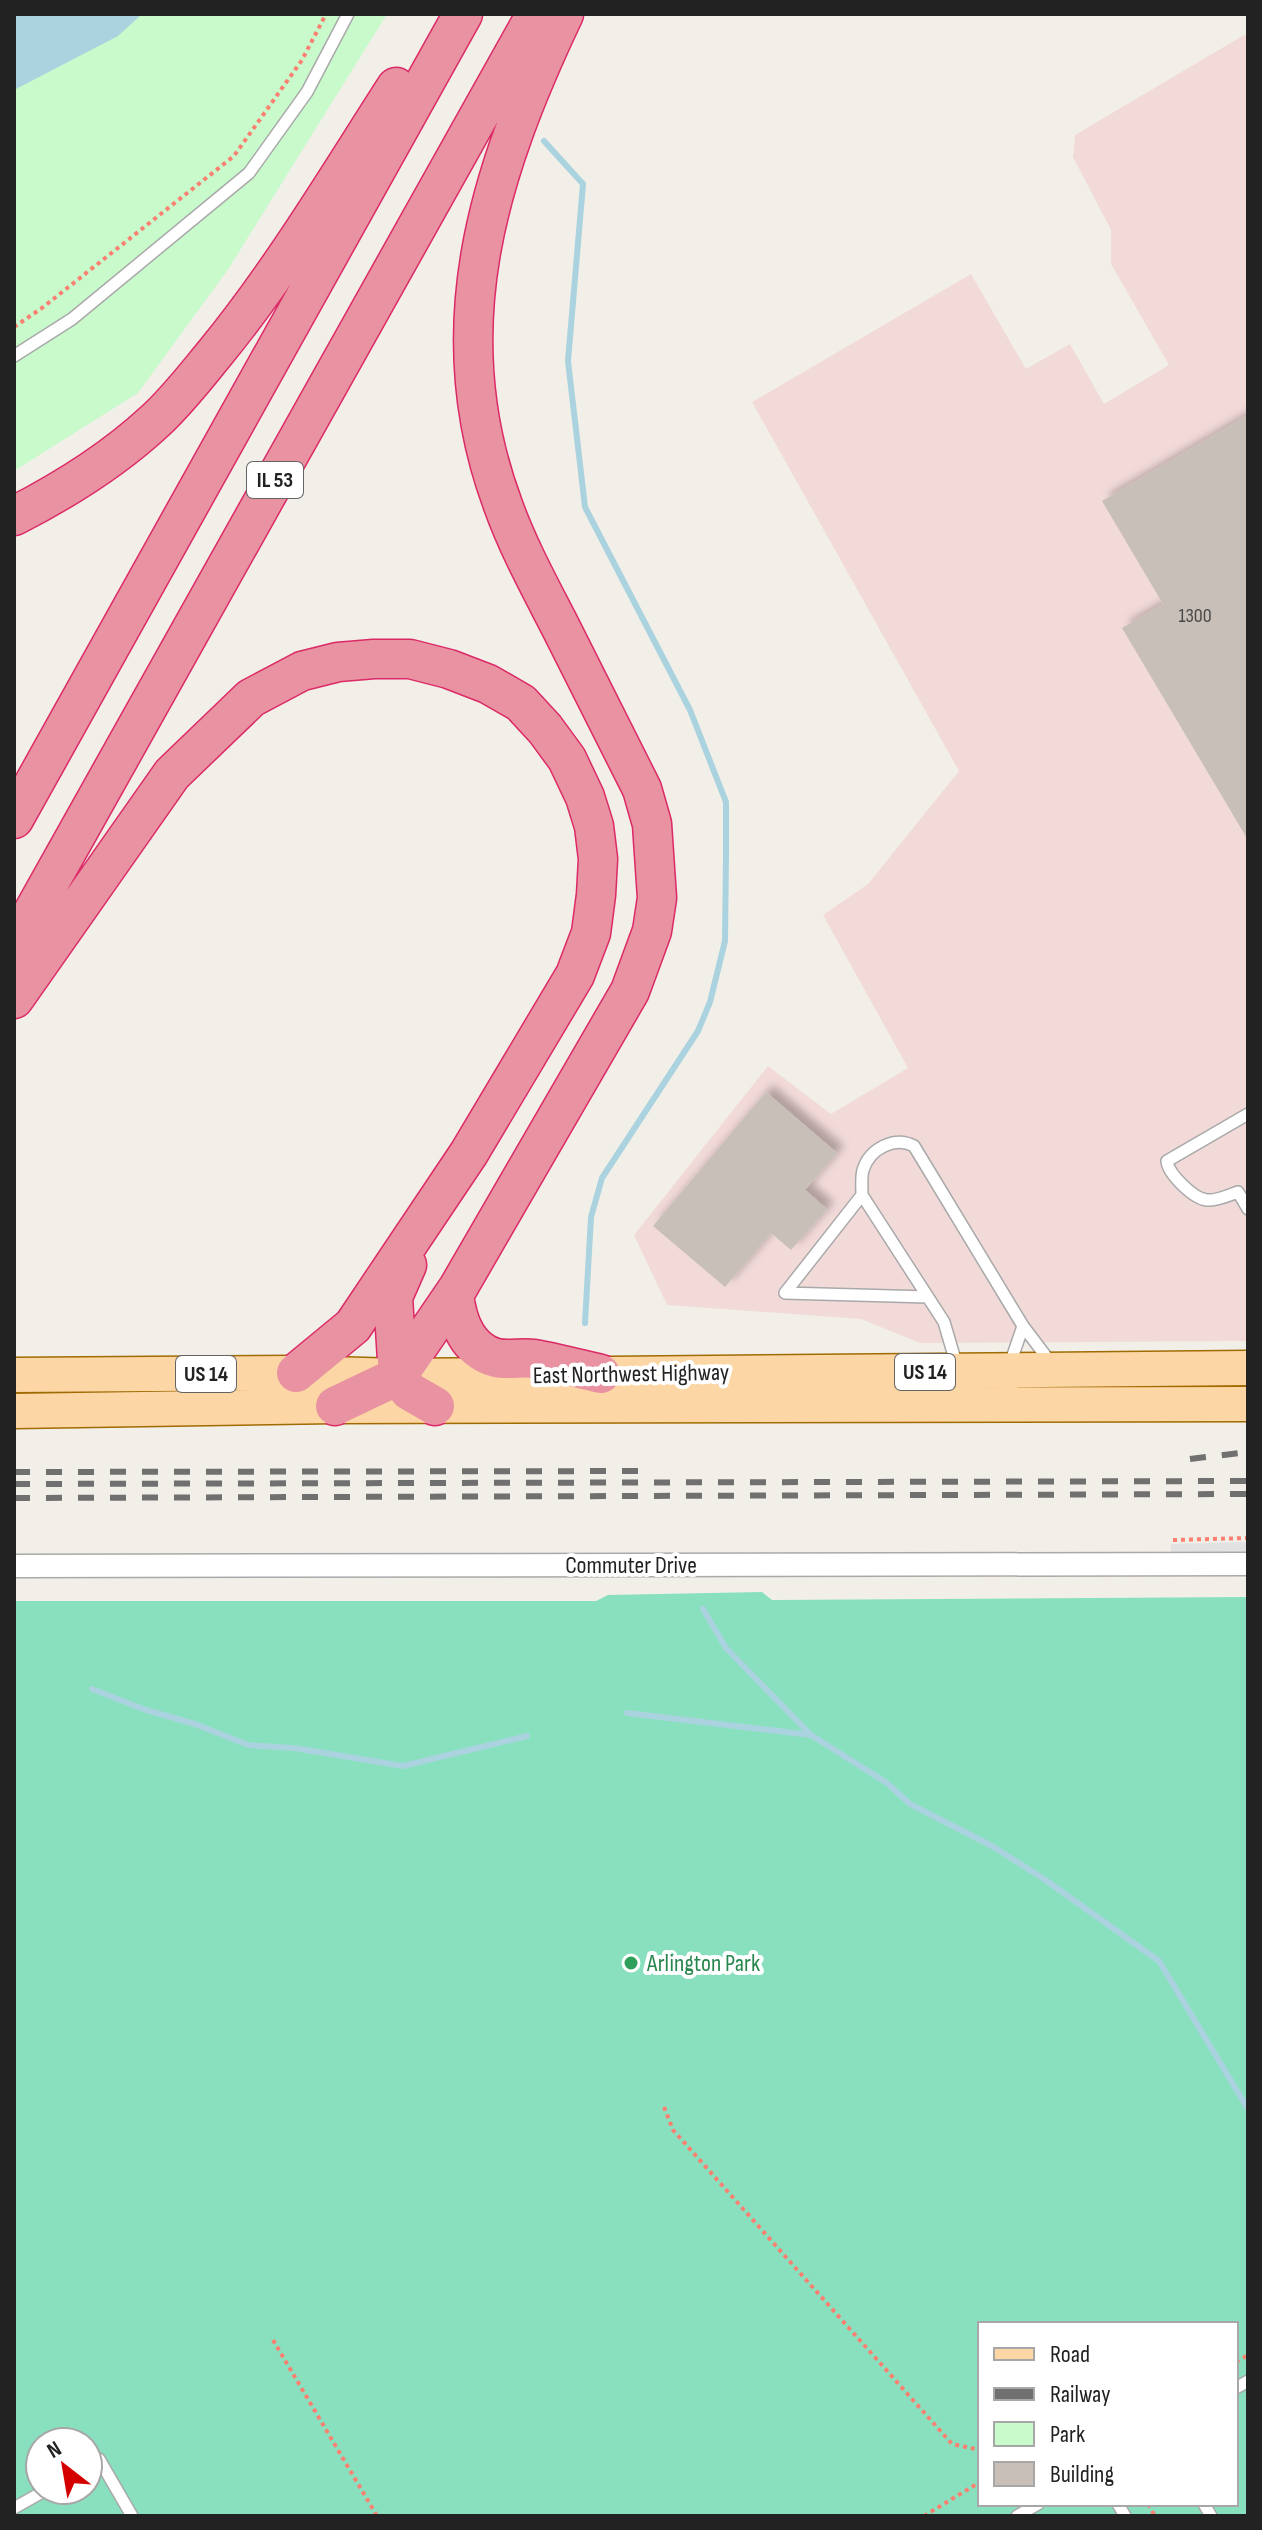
<svg xmlns="http://www.w3.org/2000/svg" width="1262" height="2530" font-family="'Sofia Sans Condensed',sans-serif">
  <style>
    .commercial { fill: #f2dad9 }
    .park { fill: #c8facc }
    .pitch { fill: #88e0be; fill-rule: evenodd }
    .parking { fill: #e2e2e2 }
    .water { fill: #aad3df }
    .lines { fill: none; stroke-linecap: round; stroke-linejoin: round }
    .stream { stroke: #aad3df; stroke-width: 6 }
    .building { fill: #c7bfb8; filter: url(#shadow) }
    .service-casing { stroke: #a9a9a9; stroke-width: 14 }
    .minor-casing { stroke: #a9a9a9; stroke-width: 25 }
    .primary-casing { stroke: #a06b00; stroke-width: 37 }
    .motorway-casing { stroke: #dc2a67; stroke-width: 41 }
    .path { stroke: #fa8072; stroke-width: 4; stroke-dasharray: 4 4; stroke-linecap: butt }
    .service { stroke: #fff; stroke-width: 11 }
    .minor { stroke: #fff; stroke-width: 22 }
    .primary { stroke: #fcd6a4; stroke-width: 34 }
    .motorway { stroke: #e892a2; stroke-width: 38 }
    .rail { stroke: #707070; stroke-width: 6; stroke-dasharray: 16 16; stroke-linecap: butt }
    .leisure-dot { fill: #2e9e5b; stroke: #fff; stroke-width: 3 }
    .labels { text-anchor: middle; dominant-baseline: central; stroke-width: 8; stroke-linejoin: round; paint-order: stroke }
    .number-label { font-size: 20px; fill: #4b4948 }
    .shield { fill: #fff; stroke: #646464; stroke-width: 2 }
    .shield-label { font-size: 22px; font-weight: bold; fill: #222 }
    .street-label { font-size: 24px; fill: #222; stroke: #fff }
    .leisure-label { font-size: 24px; fill: #27864d; stroke: #fff; text-anchor: start }
  </style>
  <defs>
    <filter id="shadow"><feDropShadow dx="7" dy="-7" stdDeviation="4" flood-color="#0004"/></filter>
  </defs>
  <rect width="100%" height="100%" fill="#f2efe9"/>
  <path class="commercial" d="M1244,35L1248,36V1341L920,1343L861,1319L667,1305L634,1235L768,1066L831,1114L908,1068L823,915L868,884L959,771L752,402L971,274L1026,369L1070,344L1104,404L1169,365L1111,264V230L1073,157L1075,135Z"/>
  <path class="park" d="M14,14H387L229,268L138,393L14,471Z"/>
  <path class="pitch" d="M762,1592L772,1600L1248,1597V2516H14V1601H596L608,1595ZM980,2324H1236V2504H980ZM40,2442H88V2490H40Z"/>
  <path class="parking" d="M1248,1542V1564L1170,1566L1171,1544Z"/>
  <path class="water" d="M14,14H142L118,36L14,90Z"/>
  <g class="lines">
    <path class="stream" d="M544,141L583,184L568,361L585,507L690,710L726,802V855L725,941L710,1002L698,1031L602,1178L591,1217L585,1323
      M703,1609L726,1648L811,1735L887,1783L910,1804L992,1846L1044,1879L1159,1961L1248,2109
      M92,1689L146,1710L195,1724L248,1745L294,1748L403,1766L527,1736
      M627,1713L811,1735"/>
  </g>
  <path class="building" d="M1248,415V840L1122,628L1163,604L1102,501Z
    M766,1092L837,1153L805,1190L827,1209L791,1250L771,1233L725,1287L653,1226Z"/>
  <g class="lines">
    <g class="service-casing">
      <path id="service" d="M14,356L72,319L249,173L307,92L348,14
        M1248,1114L1167,1161C1168,1174 1194,1199 1207,1200C1217,1201 1229,1195 1238,1192L1248,1209
        M862,1195C862,1188 861,1177 863,1170C870,1148 895,1136 914,1146L1023,1326L1051,1363
        M928,1297L785,1293L862,1195L944,1322L954,1356V1367
        M1006,1365L1012,1358L1023,1326
        M1236,2388L1248,2381
        M88,2465L99,2459L132,2516
        M1118,2504L1125,2516
        M1204,2504L1211,2516
        M14,2508L46,2490
        M1017,2516L1038,2504"/>
    </g>
    <g class="minor-casing">
      <path id="minor" d="M14,1566L1248,1564"/>
    </g>
    <g class="primary-casing">
      <path id="primary" d="M14,1375L296,1373L398,1376L1248,1368
        M14,1411L335,1406L1248,1404"/>
    </g>
    <g class="motorway-casing">
      <path id="motorway" d="M14,516C65,490 113,460 155,421C177,401 196,376 215,353C283,270 338,177 396,87
        M14,819L463,14
        M14,946L536,14
        M14,999L172,774L251,698L302,671L338,662L374,659H410L449,669L488,684L521,703L545,729L567,759L585,797L594,826L598,859L596,895L591,933L575,975L469,1153L353,1326L296,1373
        M407,1265L393,1297L398,1376L409,1391L435,1406
        M454,1294C457,1321 467,1350 496,1358C508,1361 522,1357 534,1359C556,1363 579,1369 601,1374
        M335,1406L398,1376L458,1288L630,991L652,931L657,898L652,824L642,789C615,735 588,681 560,626C540,587 518,547 503,505C438,331 488,174 564,14"/>
    </g>
    <path class="path" d="M14,327L42,308L234,156L302,60L326,14
      M1173,1540L1248,1538
      M664,2107L673,2130L952,2444L980,2450
      M273,2340L377,2516
      M1236,2362L1248,2355
      M1148,2504L1155,2516
      M924,2516L980,2482"/>
    <use href="#service" class="service"/>
    <use href="#minor" class="minor"/>
    <use href="#primary" class="primary"/>
    <use href="#motorway" class="motorway"/>
    <path class="rail" d="M1190,1459L1248,1452
      M14,1472L654,1471
      M14,1484L1248,1481
      M14,1498L1248,1494"/>
  </g>
  <circle class="leisure-dot" cx="631" cy="1963" r="8"/>
  <g class="labels">
    <g class="number-label">
      <text x="1195" y="616">1300</text>
    </g>
    <g class="shield">
      <rect x="247" y="462" width="56" height="36" rx="6"/>
      <rect x="895" y="1354" width="60" height="36" rx="6"/>
      <rect x="176" y="1356" width="60" height="36" rx="6"/>
    </g>
    <g class="shield-label">
      <text x="275" y="480">IL 53</text>
      <text x="925" y="1372">US 14</text>
      <text x="206" y="1374">US 14</text>
    </g>
    <g class="street-label">
      <text transform="translate(631 1374) rotate(-1)">East Northwest Highway</text>
      <text x="631" y="1565">Commuter Drive</text>
    </g>
    <g class="leisure-label">
      <text x="647" y="1963">Arlington Park</text>
    </g>
  </g>
  <rect width="1262" height="2530" fill="none" stroke="#222222" stroke-width="32"/>
  <rect x="978" y="2322" width="260" height="184" fill="#ffffff" stroke="#a7a7a7" stroke-width="2"/>
  <rect x="994" y="2348" width="40" height="12" fill="#fcd6a4" stroke="#a7a7a7" stroke-width="2"/>
  <text x="1050" y="2362" font-size="24" fill="#222222">Road</text>
  <rect x="994" y="2388" width="40" height="12" fill="#707070" stroke="#a7a7a7" stroke-width="2"/>
  <text x="1050" y="2402" font-size="24" fill="#222222">Railway</text>
  <rect x="994" y="2422" width="40" height="24" fill="#c8facc" stroke="#a7a7a7" stroke-width="2"/>
  <text x="1050" y="2442" font-size="24" fill="#222222">Park</text>
  <rect x="994" y="2462" width="40" height="24" fill="#c7bfb8" stroke="#a7a7a7" stroke-width="2"/>
  <text x="1050" y="2482" font-size="24" fill="#222222">Building</text>
  <g transform="translate(64 2466) rotate(329)"><circle r="38" fill="#ffffff" stroke="#a7a7a7" stroke-width="2"/>
  <path d="M0-6L14 30L0 20L-14 30Z" fill="#d40000"/>
  <text y="-12" font-size="22" font-weight="bold" text-anchor="middle" fill="#222222">N</text>
  </g>
</svg>
